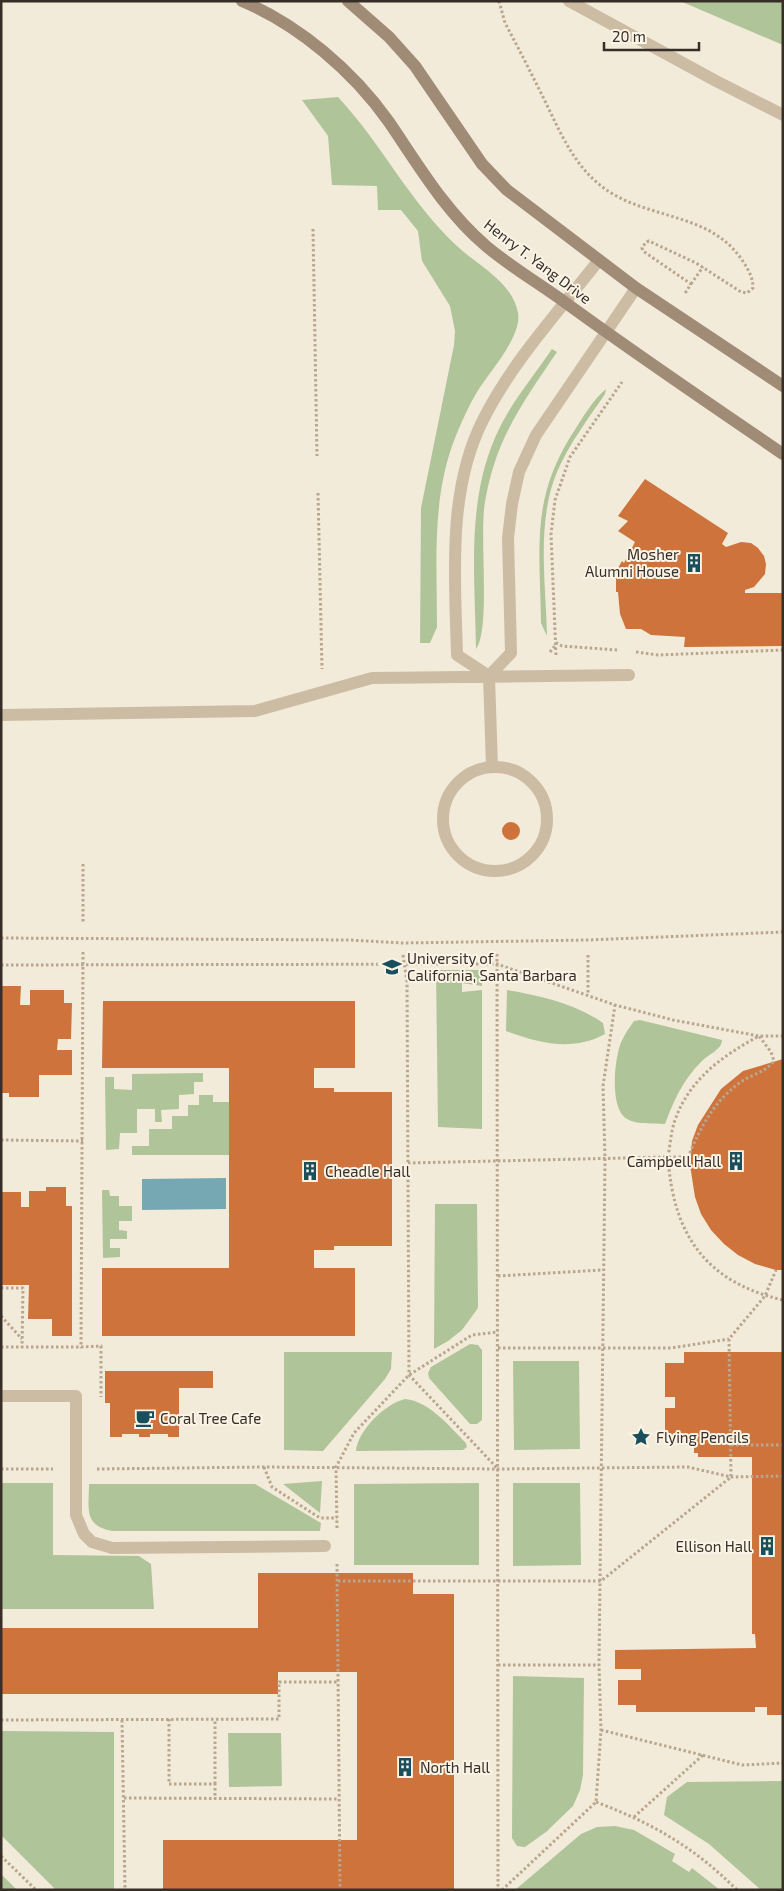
<svg xmlns="http://www.w3.org/2000/svg" width="784" height="1891" font-family="'Exo 2',sans-serif">
  <style>
    .green { fill: #afc498 }
    .water { fill: #76a8b3 }
    .building { fill: #cf733c }
    .lines { fill: none; stroke-linecap: round; stroke-linejoin: round }
    .path { stroke: #b8a68f; stroke-width: 3; stroke-dasharray: 2.5 2.5; stroke-linecap: butt }
    .lane { stroke: #ccbca4; stroke-width: 12 }
    .secondary { stroke: #a08b76; stroke-width: 12 }
    .labels { text-anchor: middle; dominant-baseline: central; stroke-width: 4; stroke-linejoin: round; paint-order: stroke }
    .street-label { font-size: 15px; fill: #372e27; stroke: #fbf4e6 }
    .poi-label { font-size: 15px; fill: #372e27; stroke: #fbf4e6; text-anchor: start }
  </style>
  <rect width="100%" height="100%" fill="#f3ebd9"/>
  <path class="green" d="M680,1H783V45Z
    M338,97C382,144 410,203 458,247C479,266 513,283 518,313C522,337 489,372 477,392C469,405 463,419 457,433C431,495 437,561 437,627L430,643H420L421,508L454,345L455,331L450,306L422,261L418,231L401,210H378L377,186L332,185L328,136L302,100Z
    M552,349L557,352C522,404 496,438 485,502C479,535 491,629 476,649C475,574 465,495 501,425C515,398 535,374 552,349Z
    M606,389L605,394C588,419 569,444 557,472C536,522 546,584 547,636L541,623C540,545 530,497 576,428C585,414 593,400 606,389Z
    M436,970H482V986L462,983V992L482,990V1129L438,1127Z
    M507,990C542,996 574,1003 603,1023L605,1034C572,1052 539,1043 506,1031Z
    M640,1020L722,1040C722,1050 707,1055 701,1062C683,1080 674,1100 665,1124C652,1123 638,1125 627,1119C611,1110 614,1069 618,1053C620,1041 627,1031 634,1021Z
    M203,1073V1082H194V1094L179,1095V1109L161,1110L162,1122H155V1109H137V1133H120L119,1149L106,1150L105,1077H114V1089L132,1090V1074Z
    M199,1095H213V1102H230L229,1155H132V1146H149V1129H172V1116H188V1105H199Z
    M102,1190H109L110,1196H119V1206H132V1221H119V1230L127,1231V1239H110V1248H120V1257L103,1258Z
    M435,1204H477L478,1308L462,1330L448,1341L434,1349Z
    M470,1344L478,1345L482,1350V1420L477,1424H470L429,1378L428,1373L431,1367Z
    M284,1352H392L391,1369L385,1379L323,1451L284,1450Z
    M513,1361H579L580,1449L514,1450Z
    M405,1399C429,1401 450,1427 466,1443L467,1447L463,1450L356,1451C358,1430 385,1404 405,1399Z
    M322,1481L320,1513L283,1484Z
    M1,1483H53V1555L139,1556L151,1564L154,1609H1Z
    M479,1483V1565H354V1484Z
    M513,1483H580L581,1565L513,1566Z
    M89,1484H255L321,1523L320,1531H112C83,1525 89,1509 89,1484Z
    M513,1676L584,1678L583,1775L580,1790L573,1806L546,1832L525,1847L517,1846L512,1838Z
    M1,1731L114,1732V1890H56L1,1835Z
    M228,1733H281L282,1786L229,1787Z
    M783,1781V1890H761L709,1844L664,1815L667,1797L687,1782Z
    M615,1826L634,1830L675,1854L672,1861L689,1872L692,1868L720,1890H515L581,1834L597,1827Z
    M1,1874L17,1890H1Z"/>
  <path class="water" d="M226,1178V1209L142,1210V1179Z"/>
  <path class="building" d="M645,479L728,533L722,544L726,547L741,542L751,543L758,548L764,556L766,564L765,574L754,587L745,590V593H783V646L684,647L685,637L651,635L641,629H626L620,614L618,592H616V579L613,577L622,561L624,563L635,542L618,531L628,521L618,516Z
    M502 831a9 9 0 1 1 18 0a9 9 0 1 1-18 0Z
    M2,986H21L20,1005H30V990H64V1003H72L71,1039H58L57,1050H72V1075H39V1097H9V1093H1Z
    M103,1001H355V1068H314V1088H334V1092H392V1246H334V1250H314V1268H355V1336H102V1268H229V1068H102Z
    M783,1059V1270H776L755,1264L738,1255L724,1244L711,1230L701,1214L695,1197L690,1165L692,1141L698,1125L721,1089L743,1071Z
    M46,1187H66V1206H72V1336H52V1319H28L29,1285H1V1192H21V1207H29V1191H46Z
    M684,1352H783V1715H767V1707H755V1712H636V1705H618V1680H641V1669H615V1650L756,1648L755,1634H752V1457H698V1453H694V1439H685V1441H665V1408H675V1397H665V1363H684Z
    M105,1371H213V1388H179V1437H168V1434H150V1437H139V1434H122V1437H110V1403H105Z
    M258,1573H413V1594H454V1890H163V1840H357V1672H278V1694H1V1628H258Z"/>
  <g class="lines">
    <path class="path" d="M499,1L505,23C519,49 532,75 545,101C562,136 577,173 613,194C655,219 712,215 742,260C748,269 753,277 753,288L747,293L741,292L696,263L649,241L646,242L642,248L643,251L691,284L684,295
      M313,229L317,456
      M691,284L703,267
      M318,493L322,669
      M550,652L557,643L562,646L617,650
      M636,652L658,655L783,650
      M556,655L551,534L555,500L570,457L622,382
      M83,864V924
      M1,938L349,940L403,943L588,940L783,932
      M83,952L81,1347L101,1346V1397
      M497,954L498,1890
      M403,955L407,981L409,1375L498,1469
      M588,955V995
      M1,965L497,964L615,1005L673,1020L759,1036H783
      M1,1140L83,1141
      M691,1157H668C673,1234 705,1282 783,1300
      M408,1163L668,1157C670,1146 671,1133 674,1123C688,1080 722,1056 759,1036L771,1052L774,1061C765,1073 749,1075 738,1084C712,1104 701,1127 688,1157
      M498,1276L602,1270
      M1,1288H23L22,1347H81
      M1,1316L22,1339
      M1,1347H22
      M498,1348H671L729,1339
      M731,1445H783
      M264,1467L272,1487L320,1518H337
      M1,1469H53
      M97,1469L264,1467L498,1469L688,1467L731,1477L783,1476
      M337,1528L336,1467L354,1433L409,1375L472,1335L498,1332
      M337,1564L340,1890
      M338,1581H601L731,1477L729,1339L765,1296L776,1270
      M498,1665H599
      M169,1719V1784H215V1799
      M1,1720L279,1719V1682H339
      M122,1720L125,1890
      M601,1730L742,1765L783,1763
      M215,1784V1719
      M124,1798L339,1799
      M596,1802C652,1823 694,1847 737,1890
      M634,1817L703,1755
      M1,1856L36,1890
      M502,1890L596,1802L601,1730L599,1665L605,1159L603,1086L615,1005"/>
    <path class="lane" d="M569,1L716,81L783,115
      M489,676L457,655C455,578 447,491 483,420C512,362 559,311 599,260
      M1,715L255,711L372,678L629,675
      M443 819a52 52 0 1 1 104 0a52 52 0 1 1-104 0Z
      M492,767L489,676L511,653L508,538L512,504L519,472L536,435L636,288
      M1,1396H76V1515L84,1534L92,1542L112,1548L325,1546"/>
    <path class="secondary" d="M242,1C299,25 353,71 389,122C419,166 445,211 486,246C511,267 540,284 566,303C637,355 710,404 783,454
      M348,1L389,37L415,66L482,164L507,190L636,288L783,386"/>
  </g>
  <defs>
    <g id="building-bare" transform="scale(1.5)"><path d="M-4-6H4V6H1V3H-1V6H-4ZM-2.5-4.3h1.7v1.8h-1.7ZM.8-4.3h1.7v1.8H.8ZM-2.5-1h1.7V.8h-1.7ZM.8-1h1.7V.8H.8Z" fill="#194f5c" stroke="#fbf4e6" stroke-width="2.5" paint-order="stroke"/></g>
    <g id="university-bare" transform="scale(1.5)"><path d="M0-5L7-2L0 1L-7-2ZM-4 1L0 2.5L4 1V4Q0 6-4 4Z" fill="#194f5c" stroke="#fbf4e6" stroke-width="2.5" paint-order="stroke"/></g>
    <g id="cafe-bare" transform="scale(1.5)"><path d="M-5.5-4.5H6V0H3Q3 3.5 0 3.5H-2.5Q-5.5 3.5-5.5 0ZM3-3.2v2h1.7v-2ZM-6 4.5H4V6H-6Z" fill="#194f5c" stroke="#fbf4e6" stroke-width="2.5" paint-order="stroke"/></g>
    <g id="sight-bare" transform="scale(1.5)"><path d="M0-6L1.8-2.2L6-1.7L2.9 1.2L3.7 5.4L0 3.3L-3.7 5.4L-2.9 1.2L-6-1.7L-1.8-2.2Z" fill="#194f5c" stroke="#fbf4e6" stroke-width="2.5" paint-order="stroke"/></g>
  </defs>
  <g fill-rule="evenodd">
    <use href="#building-bare" x="694" y="563"/>
    <use href="#university-bare" x="392" y="967"/>
    <use href="#building-bare" x="736" y="1161"/>
    <use href="#building-bare" x="310" y="1171"/>
    <use href="#cafe-bare" x="145" y="1418"/>
    <use href="#sight-bare" x="641" y="1437"/>
    <use href="#building-bare" x="767" y="1546"/>
    <use href="#building-bare" x="405" y="1767"/>
  </g>
  <g class="labels">
    <g class="street-label">
      <text transform="translate(538 261) rotate(37)">Henry T. Yang Drive</text>
    </g>
    <g class="poi-label">
      <text x="679" y="554" text-anchor="end">Mosher<tspan x="679" dy="17">Alumni House</tspan></text>
      <text x="407" y="958">University of<tspan x="407" dy="17">California, Santa Barbara</tspan></text>
      <text x="721" y="1161" text-anchor="end">Campbell Hall</text>
      <text x="325" y="1171">Cheadle Hall</text>
      <text x="160" y="1418">Coral Tree Cafe</text>
      <text x="656" y="1437">Flying Pencils</text>
      <text x="752" y="1546" text-anchor="end">Ellison Hall</text>
      <text x="420" y="1767">North Hall</text>
    </g>
  </g>
  <rect width="784" height="1891" fill="none" stroke="#372e27" stroke-width="5"/>
  <path d="M604 42v8h95v-8" fill="none" stroke="#372e27" stroke-width="2.5"/>
  <text x="612" y="42" font-size="15" fill="#372e27" stroke="#fbf4e6" stroke-width="4" paint-order="stroke">20 m</text>
</svg>
